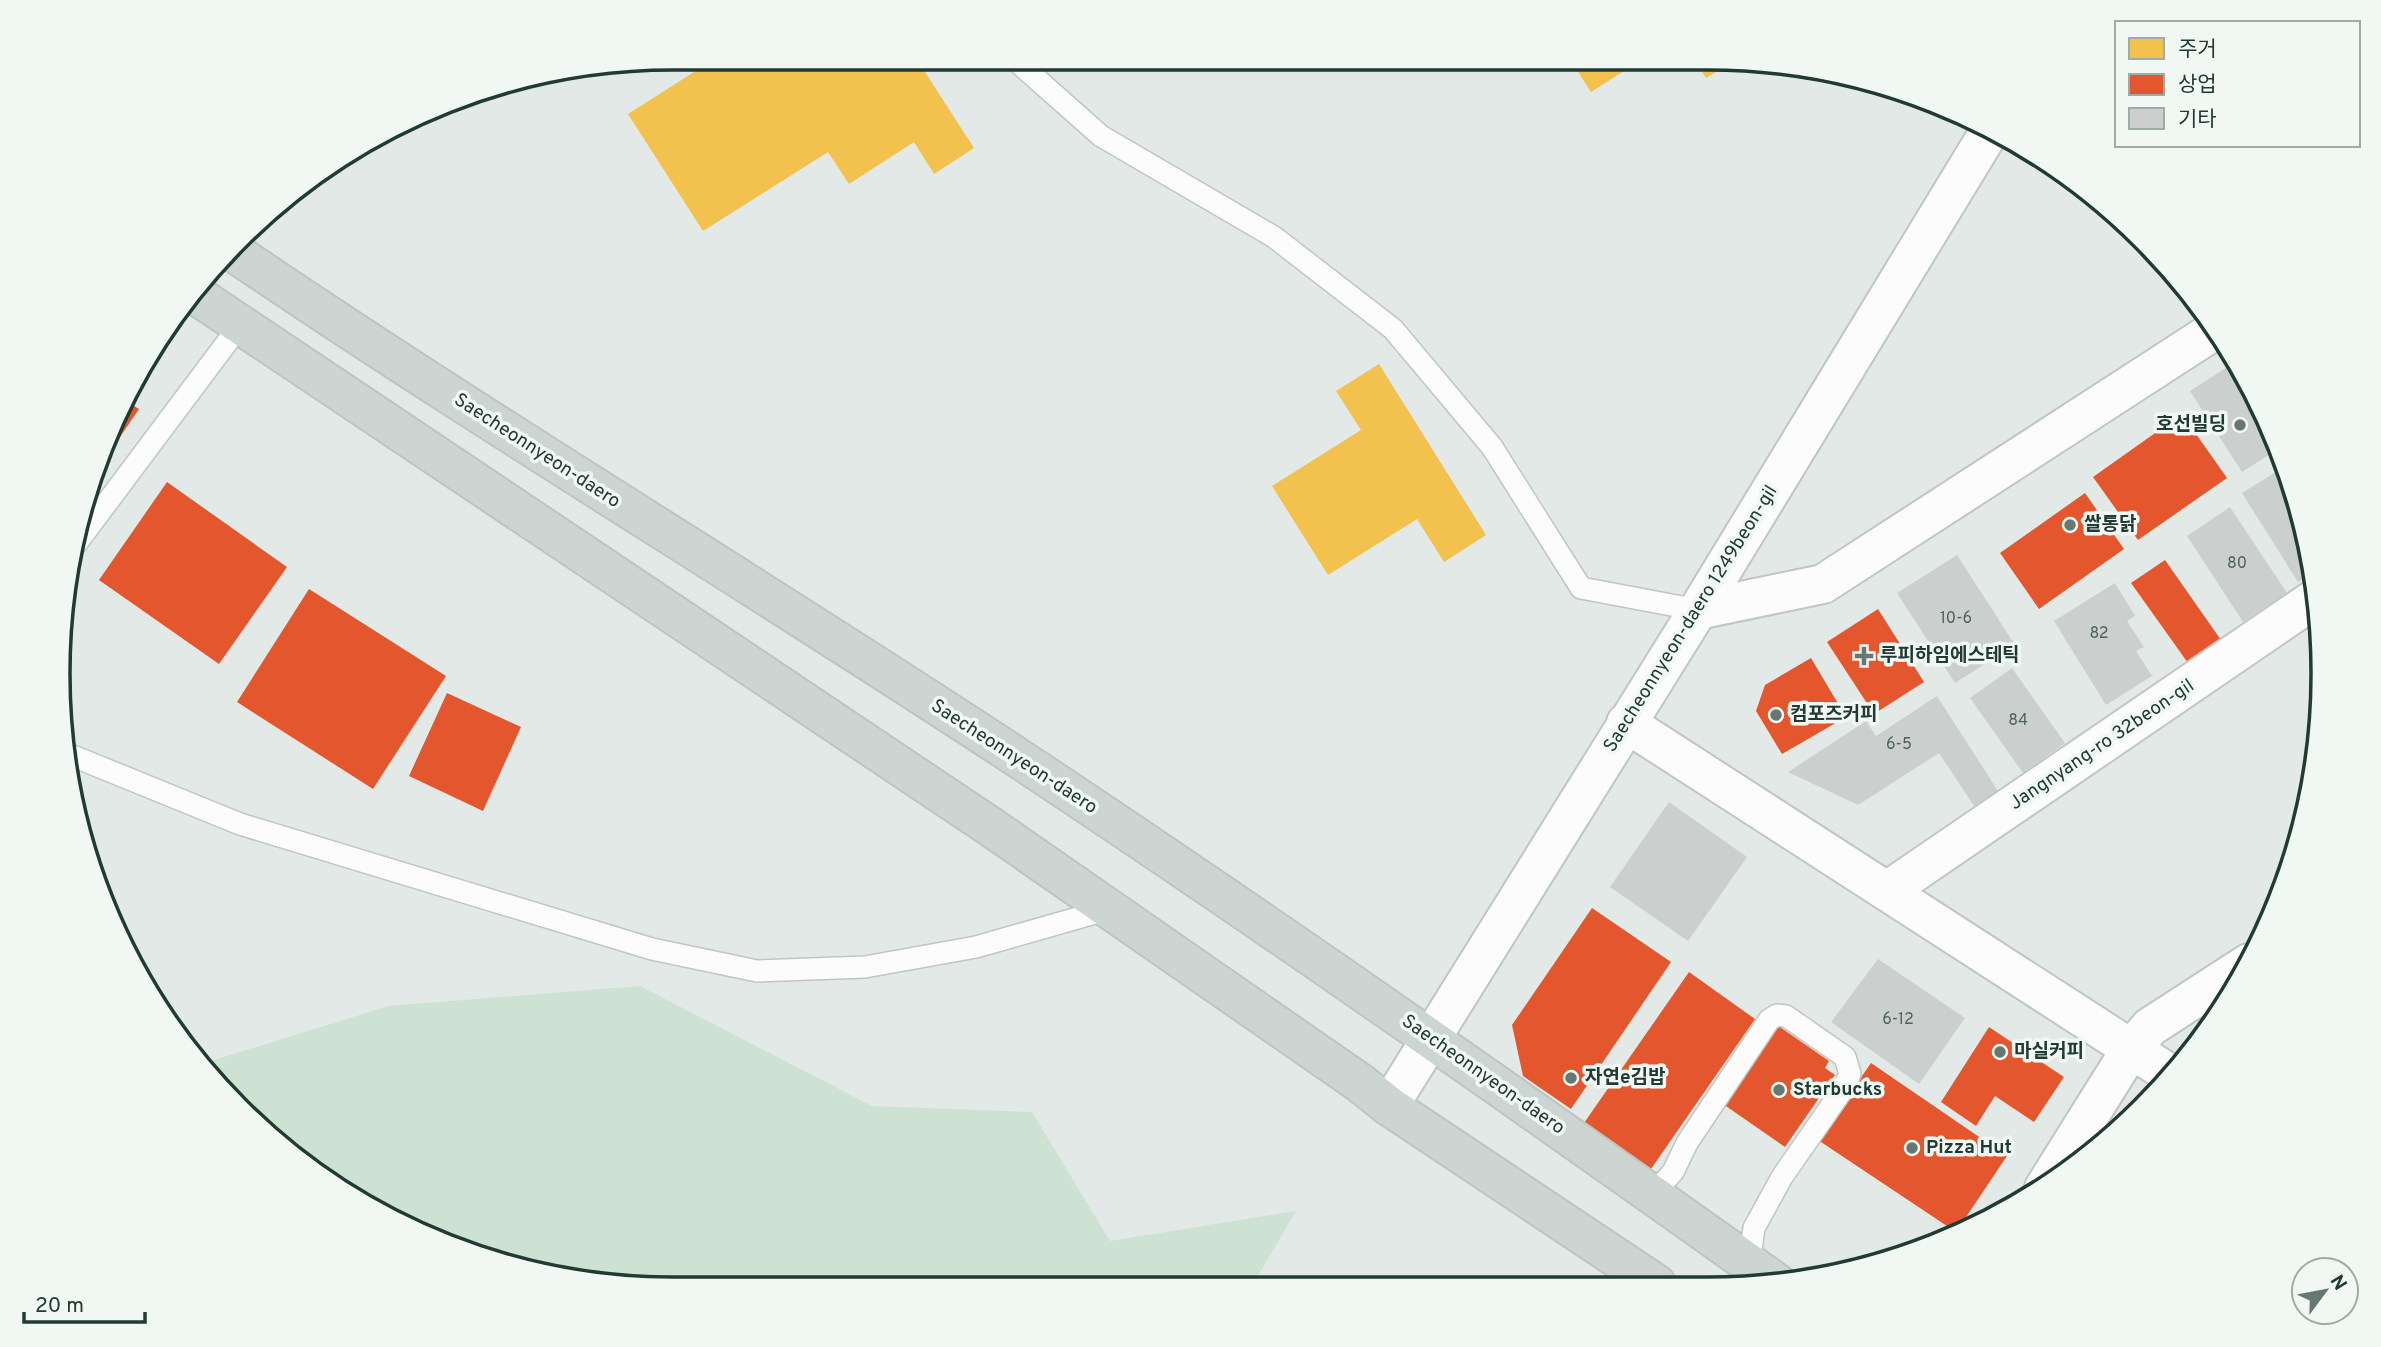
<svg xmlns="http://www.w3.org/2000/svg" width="2381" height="1347" font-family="Overpass,'Noto Sans KR',sans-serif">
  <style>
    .green { fill: #cde2d2 }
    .homes { fill: #f2c14e }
    .shops { fill: #e4572e }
    .building { fill: #cbd0ce }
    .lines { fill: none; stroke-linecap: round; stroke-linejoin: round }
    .lane-casing { stroke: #c0c6c3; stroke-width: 24 }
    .street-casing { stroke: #c0c6c3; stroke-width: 42 }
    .secondary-casing { stroke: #bfc6c3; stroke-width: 42 }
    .primary-casing { stroke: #bcc5c2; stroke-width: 42 }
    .lane { stroke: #fbfcfb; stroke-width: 21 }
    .street { stroke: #fbfcfb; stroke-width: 38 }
    .secondary { stroke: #fbfcfb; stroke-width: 38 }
    .primary { stroke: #cdd5d2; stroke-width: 38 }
    .poi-dot { fill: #667871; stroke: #f1f8f4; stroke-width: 2.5 }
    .labels { text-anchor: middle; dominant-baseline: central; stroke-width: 7; stroke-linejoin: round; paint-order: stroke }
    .number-label { font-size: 16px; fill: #4d615a }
    .poi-label { font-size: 19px; font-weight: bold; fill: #223b32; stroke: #f1f8f4; text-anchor: start }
    .street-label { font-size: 19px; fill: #223b32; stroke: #f1f8f4 }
    .rim { fill: none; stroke: #223b32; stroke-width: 3.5 }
  </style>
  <rect width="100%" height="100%" fill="#e3e9e6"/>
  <path class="green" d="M640,986L872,1106L1032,1112L1110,1241L1296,1211L1252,1286L634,1288L476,1257L365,1207L210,1079L201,1064L389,1006Z"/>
  <path class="homes" d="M716,58H889L896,69L916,58L974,148L934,174L914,142L849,184L828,152L703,231L628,114Z
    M1570,59H1643L1591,92Z
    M1694,59H1737L1706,78Z
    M1379,364L1486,535L1444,562L1417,519L1328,575L1272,486L1361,430L1336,391Z"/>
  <path class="shops" d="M129,403L139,409L107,456L106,455Z
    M2182,414L2227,478L2138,540L2093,477Z
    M167,482L287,567L219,664L99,580Z
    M2085,493L2124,549L2039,609L2000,553Z
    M2165,560L2221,640L2188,663L2131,583Z
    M309,589L446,676L373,789L237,702Z
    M1878,609L1924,682L1874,714L1827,642Z
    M1811,658L1846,717L1782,754L1756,711L1765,685Z
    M447,693L521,727L483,811L409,776Z
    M1592,908L1671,962L1571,1109L1523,1076L1512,1025Z
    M1689,972L1755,1019L1651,1169L1584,1123Z
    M1777,1025L1829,1061L1825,1068L1835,1075L1785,1147L1723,1104Z
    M1989,1027L2064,1077L2034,1122L1995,1096L1976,1126L1941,1102Z
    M1871,1063L2007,1156L1956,1232L1818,1140Z"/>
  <path class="building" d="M2235,362L2260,402L2278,449L2242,472L2190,391Z
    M2279,470L2295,495L2302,515L2312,573L2298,582L2242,493Z
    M2230,507L2287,593L2243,622L2187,536Z
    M1957,555L2015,645L1955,683L1897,593Z
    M2115,583L2135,616L2127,621L2144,647L2136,651L2152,676L2106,705L2054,621Z
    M2012,668L2065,743L2023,773L1970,698Z
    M1937,696L1998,791L1974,806L1939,753L1858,805L1788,772L1866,721L1876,736Z
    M1669,802L1747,857L1688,941L1610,887Z
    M1878,959L1965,1018L1919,1084L1831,1022Z"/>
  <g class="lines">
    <g class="lane-casing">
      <path id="lane" d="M1013,58L1101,136L1274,237L1393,329L1492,447L1581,588L1698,610
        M76,544L240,325
        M68,754L240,824L652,949L757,971L865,967L976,947L1109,909
        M1652,1195L1673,1172L1687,1143L1769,1020L1777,1015L1786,1016L1845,1057L1850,1074L1843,1089L1782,1177L1754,1228L1749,1264"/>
    </g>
    <g class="street-casing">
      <path id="street" d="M1698,610L1823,584L2215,330
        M1626,723L2170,1074
        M1887,891L2316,598
        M2044,1188L2131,1049L2150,1027L2249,963"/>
    </g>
    <g class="secondary-casing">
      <path id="secondary" d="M1389,1106L1698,610L1991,129"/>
    </g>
    <g class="primary-casing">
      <path id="primary" d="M235,253C487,424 749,581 1003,748C1265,921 1522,1102 1778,1284
        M196,295L991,827L1360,1083L1389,1106L1656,1284"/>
    </g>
    <use href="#lane" class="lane"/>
    <use href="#street" class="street"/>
    <use href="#secondary" class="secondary"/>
    <use href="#primary" class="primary"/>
  </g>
  <g class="poi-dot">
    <circle cx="2240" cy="425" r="7"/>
    <circle cx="2070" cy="525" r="7"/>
    <path d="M1860.5 645.5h7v7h7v7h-7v7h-7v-7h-7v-7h7z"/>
    <circle cx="1776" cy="715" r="7"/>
    <circle cx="2000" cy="1052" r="7"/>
    <circle cx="1571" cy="1078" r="7"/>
    <circle cx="1779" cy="1090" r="7"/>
    <circle cx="1912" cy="1148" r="7"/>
  </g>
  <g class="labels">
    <g class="number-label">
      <text x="2237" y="564">80</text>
      <text x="1956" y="619">10-6</text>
      <text x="2099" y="634">82</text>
      <text x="2018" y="721">84</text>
      <text x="1899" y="745">6-5</text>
      <text x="1898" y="1020">6-12</text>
    </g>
    <g class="poi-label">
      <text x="2226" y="425" text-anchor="end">호선빌딩</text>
      <text x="2084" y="525">쌀통닭</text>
      <text x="1880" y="656">루피하임에스테틱</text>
      <text x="1790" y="715">컴포즈커피</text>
      <text x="2014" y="1052">마실커피</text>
      <text x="1585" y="1078">자연e김밥</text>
      <text x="1793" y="1090">Starbucks</text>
      <text x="1926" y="1148">Pizza Hut</text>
    </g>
    <g class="street-label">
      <text transform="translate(537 451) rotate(33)">Saecheonnyeon-daero</text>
      <text transform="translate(1691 619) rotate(-58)">Saecheonnyeon-daero 1249beon-gil</text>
      <text transform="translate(2102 745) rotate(-34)">Jangnyang-ro 32beon-gil</text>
      <text transform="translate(1014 757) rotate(33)">Saecheonnyeon-daero</text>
      <text transform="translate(1483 1075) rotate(35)">Saecheonnyeon-daero</text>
    </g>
  </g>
  <path d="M0 0H2381V1347H0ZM673 70H1708A603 603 0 0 1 2311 673V674A603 603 0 0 1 1708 1277H673A603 603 0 0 1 70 674V673A603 603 0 0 1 673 70Z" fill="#f1f8f4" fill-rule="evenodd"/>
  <path class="rim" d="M673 70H1708A603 603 0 0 1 2311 673V674A603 603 0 0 1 1708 1277H673A603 603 0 0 1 70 674V673A603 603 0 0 1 673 70Z"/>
  <rect x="2115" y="21" width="245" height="126" fill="#f1f8f4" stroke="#9eaca6" stroke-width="2"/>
  <rect x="2129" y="38" width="35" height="21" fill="#f2c14e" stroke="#9eaca6" stroke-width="2"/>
  <text x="2178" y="56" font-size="21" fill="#223b32">주거</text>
  <rect x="2129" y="74" width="35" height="21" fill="#e4572e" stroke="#9eaca6" stroke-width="2"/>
  <text x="2178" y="91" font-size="21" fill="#223b32">상업</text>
  <rect x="2129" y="108" width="35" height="21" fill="#cbd0ce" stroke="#9eaca6" stroke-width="2"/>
  <text x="2178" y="126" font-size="21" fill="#223b32">기타</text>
  <g transform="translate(2325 1291) rotate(58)"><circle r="33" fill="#f1f8f4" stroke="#9eaca6" stroke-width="2"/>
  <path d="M0-5L12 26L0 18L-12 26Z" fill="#667871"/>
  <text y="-10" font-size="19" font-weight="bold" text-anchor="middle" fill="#223b32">N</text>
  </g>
  <path d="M24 1312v10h121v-10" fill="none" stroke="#223b32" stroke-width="3.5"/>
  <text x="35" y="1312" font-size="21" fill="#223b32" stroke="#f1f8f4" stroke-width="5" paint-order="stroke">20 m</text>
</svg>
